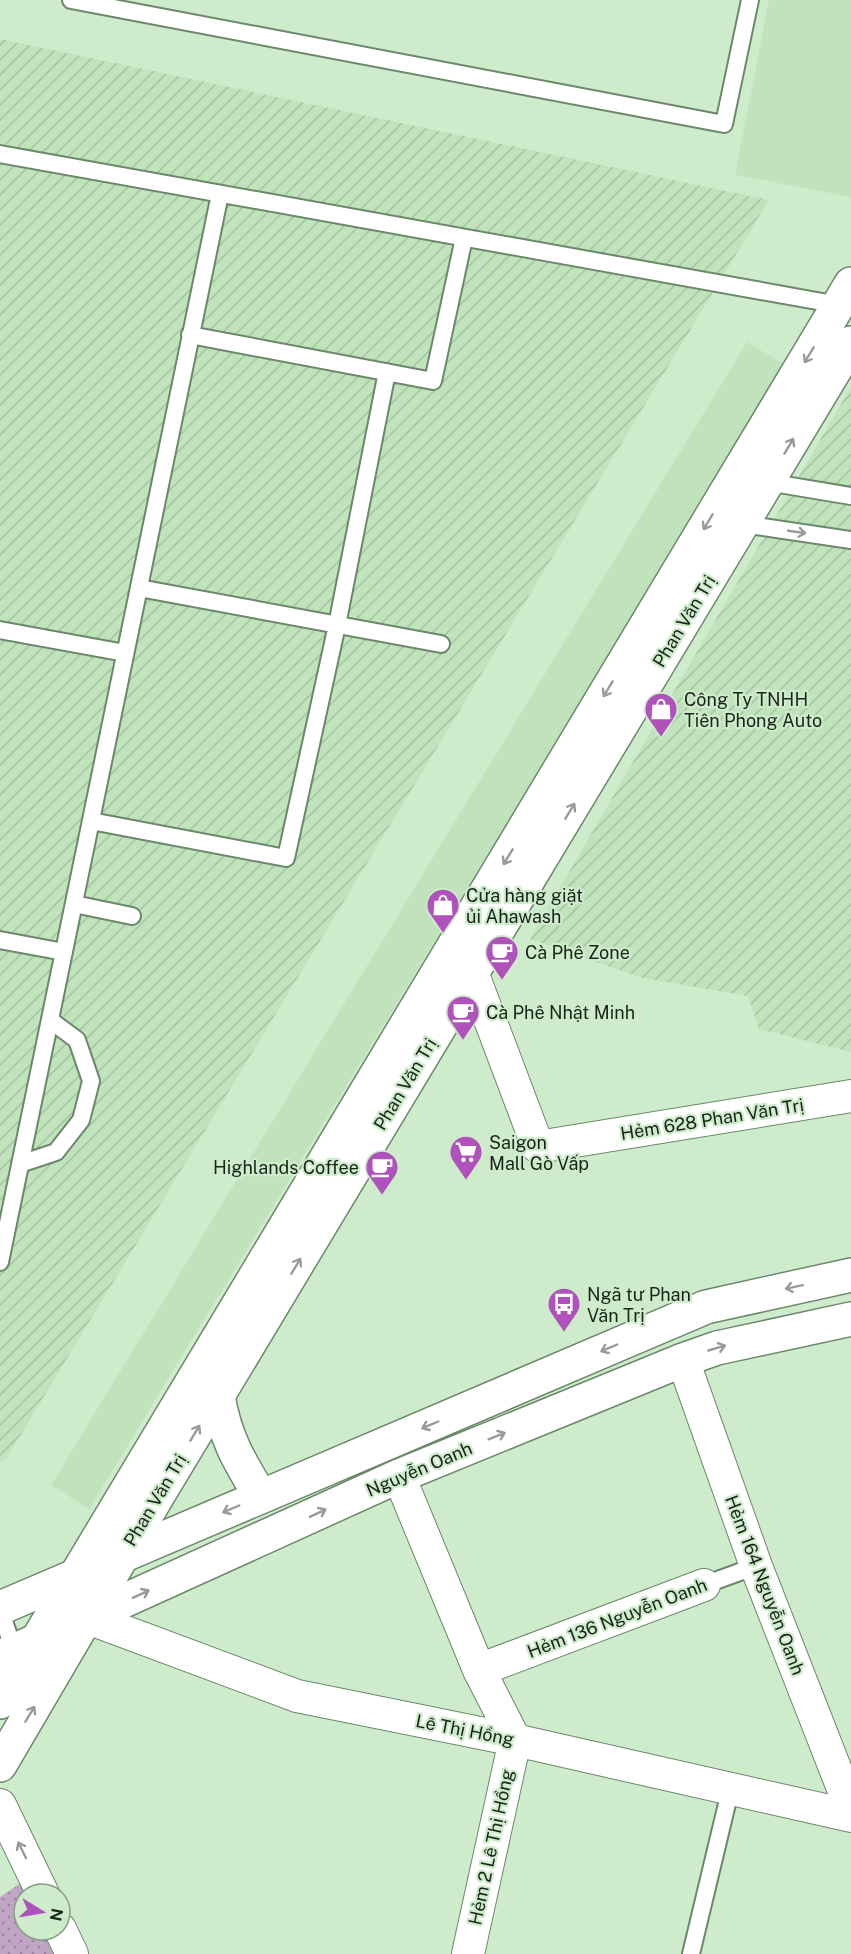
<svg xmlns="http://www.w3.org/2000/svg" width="851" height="1954" font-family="'Public Sans',sans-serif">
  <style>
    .built { fill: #c0e3bc }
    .industrial { fill: url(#industrial-furrows) }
    .park { fill: url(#park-dots) }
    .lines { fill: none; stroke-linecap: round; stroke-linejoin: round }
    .service-casing { stroke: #6c886a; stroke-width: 20 }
    .minor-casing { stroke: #6c886a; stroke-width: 34 }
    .secondary-casing { stroke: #6c886a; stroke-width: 36 }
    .primary-casing { stroke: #6c886a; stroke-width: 36 }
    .service { stroke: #fff; stroke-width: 16 }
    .minor { stroke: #fff; stroke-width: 32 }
    .secondary { stroke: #fff; stroke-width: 33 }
    .primary { stroke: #fff; stroke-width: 33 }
    .oneway { stroke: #989c97 }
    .labels { text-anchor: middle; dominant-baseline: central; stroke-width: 4.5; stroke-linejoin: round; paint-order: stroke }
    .street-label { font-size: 18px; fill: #192418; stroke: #ceeccb }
    .poi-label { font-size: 18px; fill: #192418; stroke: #ceeccb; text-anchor: start }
  </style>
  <defs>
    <pattern id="industrial-furrows" width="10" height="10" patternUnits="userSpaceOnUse" patternTransform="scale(1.5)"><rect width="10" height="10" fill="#c0e3bc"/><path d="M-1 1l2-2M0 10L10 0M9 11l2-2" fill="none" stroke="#a4c3a1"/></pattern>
    <pattern id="park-dots" width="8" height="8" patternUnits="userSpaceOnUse" patternTransform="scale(1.5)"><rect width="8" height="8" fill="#c0a6c4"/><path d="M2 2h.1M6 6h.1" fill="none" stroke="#9b879e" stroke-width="1.8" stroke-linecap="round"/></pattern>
  </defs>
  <rect width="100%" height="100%" fill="#ceeccb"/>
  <path class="built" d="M769,0H851V197L735,175Z
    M747,342L785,365L89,1509L51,1485Z"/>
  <path class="industrial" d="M0,39L769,200L6,1459L0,1461Z
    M851,387V1052L759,1029L748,996L642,978L530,939Z"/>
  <path class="park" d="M21,1883L27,1894H24V1930H47L60,1954H0V1897Z"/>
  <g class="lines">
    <g class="service-casing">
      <path id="service" d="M71,0L724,124L750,0
        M0,154L839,305L843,307
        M190,335L433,381L464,238
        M767,482L851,496
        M742,524L851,540
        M139,588L441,644
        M0,630L125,653
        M91,821L286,858L337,625L387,372
        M74,904L132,916
        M0,940L64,952
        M20,1164L56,1152L81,1120L91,1081L77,1040L50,1020
        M0,1262L220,194
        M704,1585L756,1566
        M0,1609L14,1651
        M691,1954L731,1787"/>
    </g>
    <g class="minor-casing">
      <path id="minor" d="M459,957L472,972L538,1147L851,1096
        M683,1360L756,1566L851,1809
        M399,1476L479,1670L515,1740L468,1954
        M88,1618L297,1696L515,1740L851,1816
        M479,1670L704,1585
        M0,1805L43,1894
        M60,1929L72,1954"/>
    </g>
    <g class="secondary-casing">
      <path id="secondary" d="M0,1702L851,284
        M0,1765L157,1497L851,343"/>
    </g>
    <g class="primary-casing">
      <path id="primary" d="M218,1396C225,1438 239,1461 261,1497
        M0,1608L706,1307L851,1275
        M0,1657L399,1476L683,1360L717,1348L851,1319"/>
    </g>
    <use href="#service" class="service"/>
    <use href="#minor" class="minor"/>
    <use href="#secondary" class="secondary"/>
    <use href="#primary" class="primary"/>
  </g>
  <defs><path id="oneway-shaft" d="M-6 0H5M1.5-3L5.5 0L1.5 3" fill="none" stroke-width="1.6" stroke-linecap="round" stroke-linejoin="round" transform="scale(1.5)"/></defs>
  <g class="oneway">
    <use href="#oneway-shaft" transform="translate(809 355) rotate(121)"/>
    <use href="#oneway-shaft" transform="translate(789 446) rotate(-59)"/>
    <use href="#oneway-shaft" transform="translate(708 522) rotate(121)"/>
    <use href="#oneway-shaft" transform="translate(797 532) rotate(8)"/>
    <use href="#oneway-shaft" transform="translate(608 689) rotate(121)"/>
    <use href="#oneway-shaft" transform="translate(570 811) rotate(-59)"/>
    <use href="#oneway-shaft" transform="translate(508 857) rotate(121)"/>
    <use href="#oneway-shaft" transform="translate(296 1266) rotate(-59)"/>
    <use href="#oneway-shaft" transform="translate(794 1287) rotate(168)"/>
    <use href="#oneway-shaft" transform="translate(609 1348) rotate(157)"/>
    <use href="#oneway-shaft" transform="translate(717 1348) rotate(-16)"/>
    <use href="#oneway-shaft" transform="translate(430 1425) rotate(157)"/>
    <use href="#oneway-shaft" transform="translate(195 1433) rotate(-59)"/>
    <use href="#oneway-shaft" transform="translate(497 1436) rotate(-22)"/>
    <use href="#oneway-shaft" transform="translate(231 1509) rotate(157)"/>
    <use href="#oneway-shaft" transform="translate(318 1513) rotate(-25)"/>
    <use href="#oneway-shaft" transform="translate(141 1594) rotate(-25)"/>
    <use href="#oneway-shaft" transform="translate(30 1714) rotate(-59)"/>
    <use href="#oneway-shaft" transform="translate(22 1850) rotate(-116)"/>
  </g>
  <defs>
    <g id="shop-pin" transform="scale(1.725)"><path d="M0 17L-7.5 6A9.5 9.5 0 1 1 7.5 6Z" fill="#af52bc" stroke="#ceeccb"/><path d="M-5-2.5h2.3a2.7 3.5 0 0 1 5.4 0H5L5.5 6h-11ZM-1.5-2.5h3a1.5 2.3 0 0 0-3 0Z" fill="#fff"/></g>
    <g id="cafe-pin" transform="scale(1.725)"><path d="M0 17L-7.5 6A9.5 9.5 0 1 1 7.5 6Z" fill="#af52bc" stroke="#ceeccb"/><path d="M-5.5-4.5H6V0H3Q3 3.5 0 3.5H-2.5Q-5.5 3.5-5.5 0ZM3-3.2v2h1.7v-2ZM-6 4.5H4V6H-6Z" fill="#fff"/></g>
    <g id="supermarket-pin" transform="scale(1.725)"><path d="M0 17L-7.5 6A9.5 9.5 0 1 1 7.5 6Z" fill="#af52bc" stroke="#ceeccb"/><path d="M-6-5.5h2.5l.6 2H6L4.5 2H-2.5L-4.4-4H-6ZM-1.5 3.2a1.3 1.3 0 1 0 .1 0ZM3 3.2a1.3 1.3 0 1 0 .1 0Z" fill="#fff"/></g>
    <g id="bus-pin" transform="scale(1.725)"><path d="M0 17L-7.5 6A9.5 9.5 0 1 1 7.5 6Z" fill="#af52bc" stroke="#ceeccb"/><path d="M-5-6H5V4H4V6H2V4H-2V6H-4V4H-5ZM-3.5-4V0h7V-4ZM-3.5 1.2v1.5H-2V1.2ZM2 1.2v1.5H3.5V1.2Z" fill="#fff"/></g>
  </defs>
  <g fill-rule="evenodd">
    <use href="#shop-pin" x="661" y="709"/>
    <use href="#shop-pin" x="443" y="905"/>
    <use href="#cafe-pin" x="502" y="952"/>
    <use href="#cafe-pin" x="463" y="1012"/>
    <use href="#supermarket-pin" x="466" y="1152"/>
    <use href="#cafe-pin" x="382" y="1167"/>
    <use href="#bus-pin" x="564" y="1304"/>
  </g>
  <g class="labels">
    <g class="street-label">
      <text transform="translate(684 621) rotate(-59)">Phan Văn Trị</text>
      <text transform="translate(405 1084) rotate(-59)">Phan Văn Trị</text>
      <text transform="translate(712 1119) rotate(-9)">Hẻm 628 Phan Văn Trị</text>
      <text transform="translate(419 1469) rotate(-23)">Nguyễn Oanh</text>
      <text transform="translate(155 1500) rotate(-59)">Phan Văn Trị</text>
      <text transform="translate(765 1585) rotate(69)">Hẻm 164 Nguyễn Oanh</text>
      <text transform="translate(617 1618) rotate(-21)">Hẻm 136 Nguyễn Oanh</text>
      <text transform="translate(465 1730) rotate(11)">Lê Thị Hồng</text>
      <text transform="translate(491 1847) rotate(-78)">Hẻm 2 Lê Thị Hồng</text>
    </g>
    <g class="poi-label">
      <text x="684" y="699">Công Ty TNHH<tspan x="684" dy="21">Tiên Phong Auto</tspan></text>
      <text x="466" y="895">Cửa hàng giặt<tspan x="466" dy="21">ủi Ahawash</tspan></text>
      <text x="525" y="952">Cà Phê Zone</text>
      <text x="486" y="1012">Cà Phê Nhật Minh</text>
      <text x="489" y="1142">Saigon<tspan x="489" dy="21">Mall Gò Vấp</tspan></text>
      <text x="359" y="1167" text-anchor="end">Highlands Coffee</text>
      <text x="587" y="1294">Ngã tư Phan<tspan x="587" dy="21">Văn Trị</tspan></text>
    </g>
  </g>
  <g transform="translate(42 1912) rotate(101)"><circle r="28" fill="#ceeccb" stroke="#869c83" stroke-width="1.5"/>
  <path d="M0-4.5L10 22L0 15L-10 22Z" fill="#af52bc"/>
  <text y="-9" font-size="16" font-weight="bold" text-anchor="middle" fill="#192418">N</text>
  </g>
</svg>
